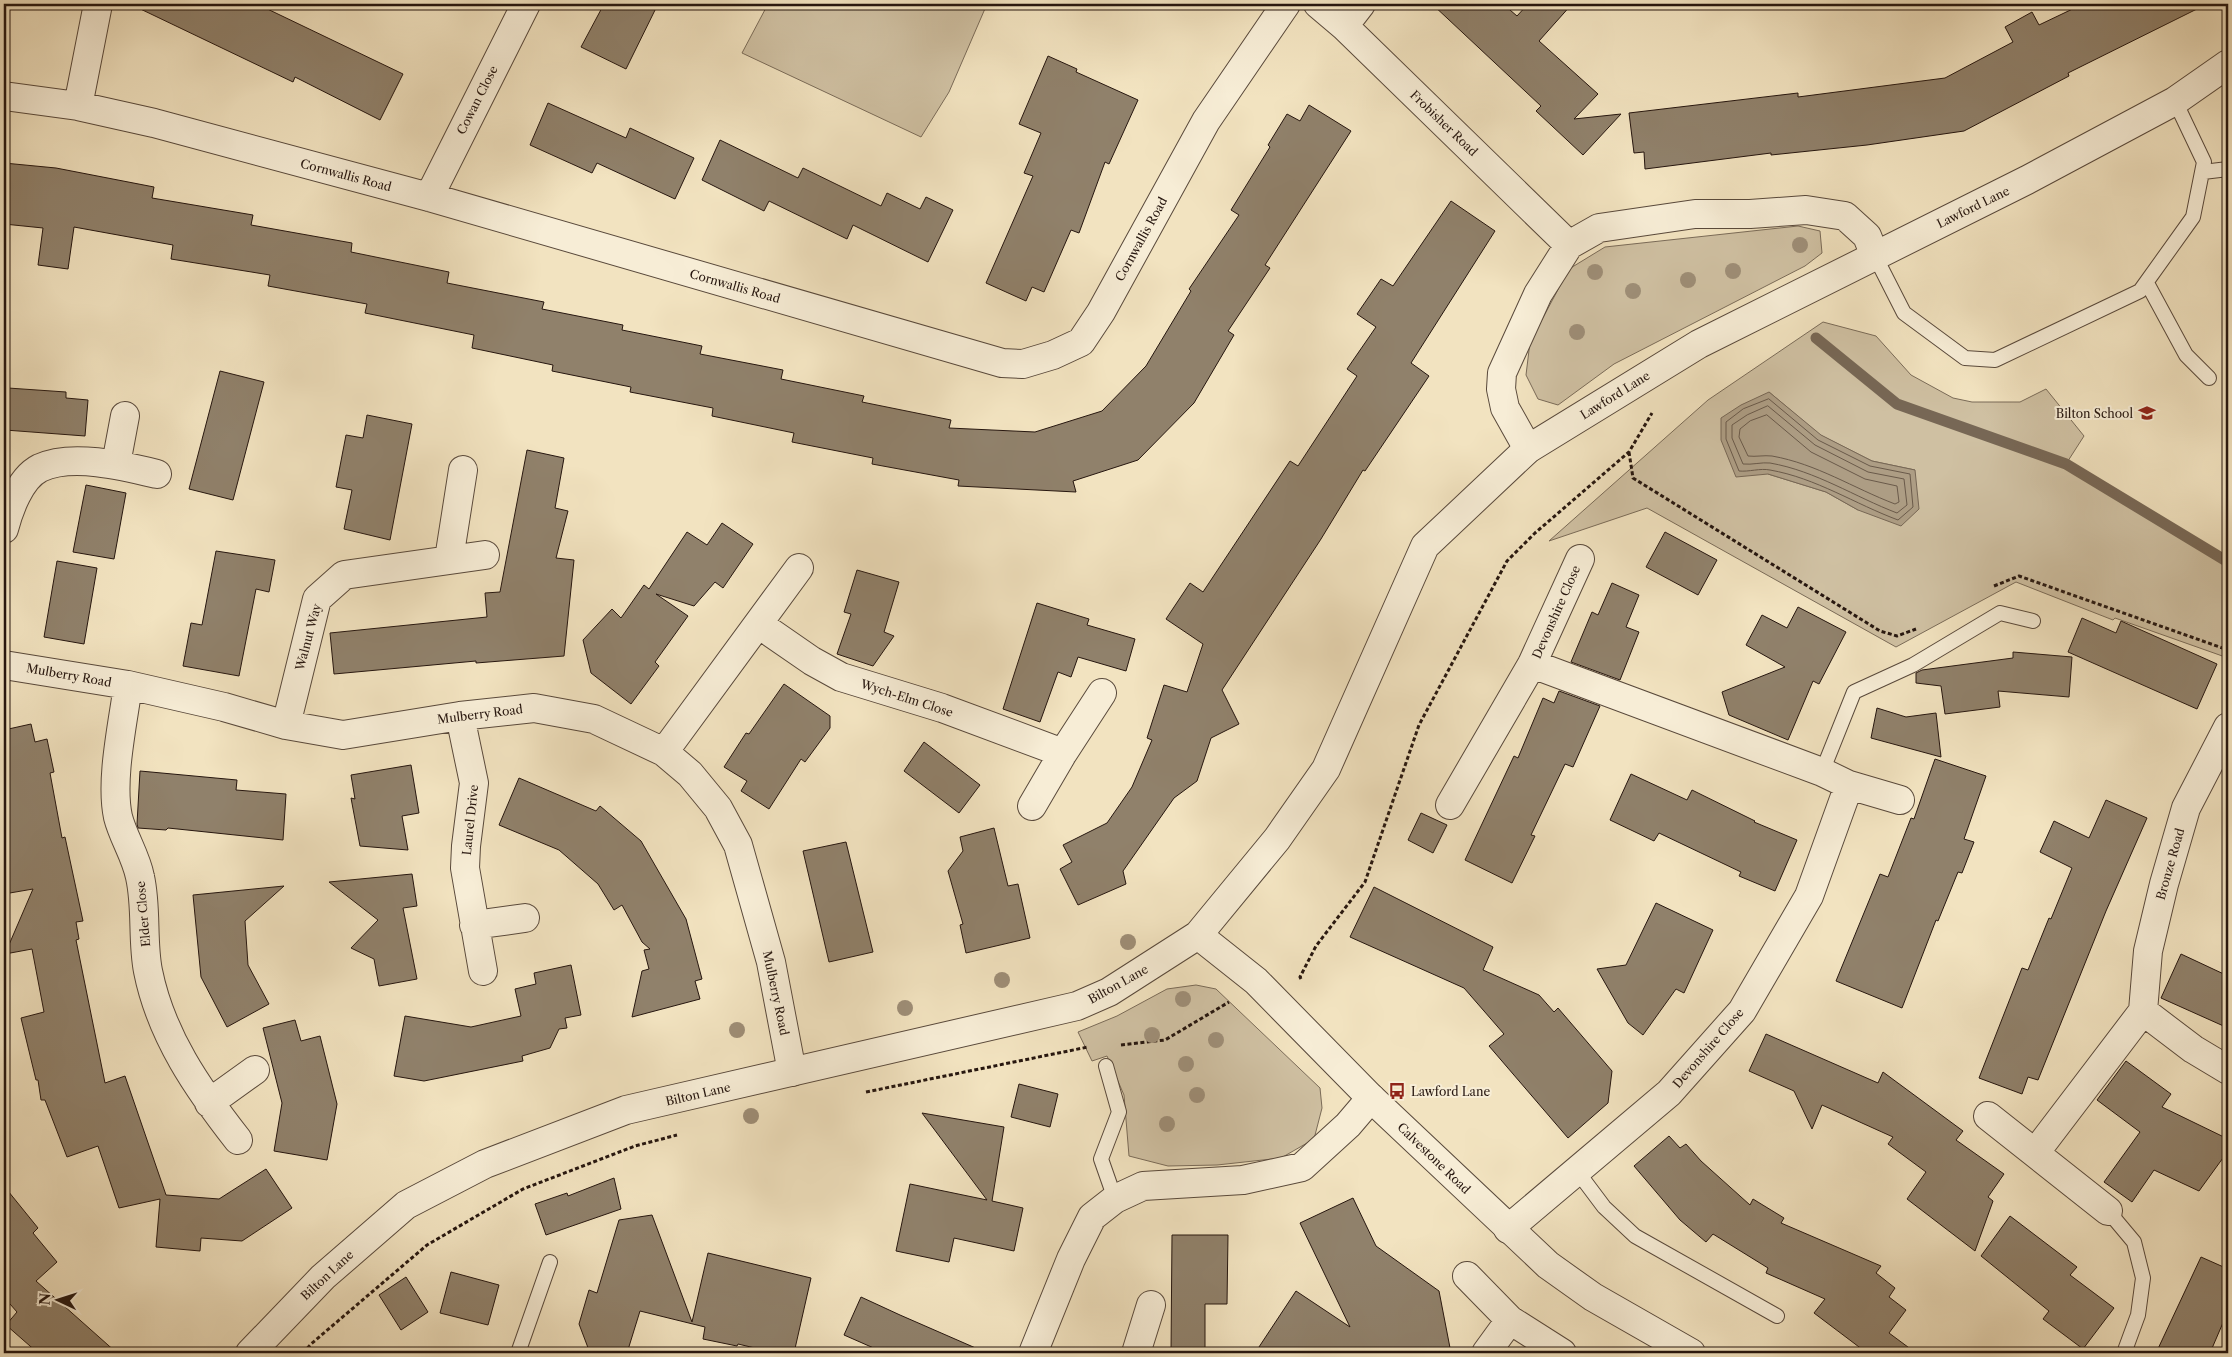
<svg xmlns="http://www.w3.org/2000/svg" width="2232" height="1357" font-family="'Libre Caslon Text',serif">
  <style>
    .green { fill: #cfc0a2; stroke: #7a6b58; fill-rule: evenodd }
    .water { fill: #ad9d84; stroke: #776755 }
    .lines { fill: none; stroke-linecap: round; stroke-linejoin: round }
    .shore { stroke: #6a5a4a; stroke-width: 1 }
    .stream { stroke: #776755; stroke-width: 11 }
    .building { fill: #90816b; stroke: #26160f }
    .service-casing { stroke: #59493b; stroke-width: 16 }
    .minor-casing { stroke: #59493b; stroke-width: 30 }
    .tertiary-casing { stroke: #59493b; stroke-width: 30 }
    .path { stroke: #26160f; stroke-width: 3; stroke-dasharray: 4 2.5; stroke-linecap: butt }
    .service { stroke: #f7edd6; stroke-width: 14 }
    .minor { stroke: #f7edd6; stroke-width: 28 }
    .tertiary { stroke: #f7edd6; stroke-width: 28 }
    .tree { fill: #9e8e77 }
    .labels { text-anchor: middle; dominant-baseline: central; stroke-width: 4; stroke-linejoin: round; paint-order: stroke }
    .street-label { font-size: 12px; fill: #26160f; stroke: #f7edd6 }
    .poi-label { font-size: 12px; fill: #26160f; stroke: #f7edd6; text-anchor: end }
  </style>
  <rect width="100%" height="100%" fill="#f2e3c0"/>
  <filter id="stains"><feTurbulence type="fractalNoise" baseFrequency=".004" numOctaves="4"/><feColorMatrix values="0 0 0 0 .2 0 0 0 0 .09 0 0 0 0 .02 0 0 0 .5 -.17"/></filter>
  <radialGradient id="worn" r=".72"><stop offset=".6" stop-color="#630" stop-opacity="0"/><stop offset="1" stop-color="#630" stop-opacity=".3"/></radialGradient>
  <path class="green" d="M768,4H987L949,92L921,137L742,53Z
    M1798,226L1820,231L1822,253L1805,266L1614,364L1558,405L1538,399L1526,375L1530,342L1569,269L1605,247Z
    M1823,322L1876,336L1911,375L1953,398L1972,402H2020L2046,389L2084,436L2066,464L2228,562V658L2115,618L2113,620L2016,582L1896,647L1647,508L1549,541L1708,400ZM1769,392L1820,435L1872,461L1915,470L1858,510L1826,492L1768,474Z
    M1196,985L1216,989L1320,1088L1322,1108L1314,1139L1281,1158L1217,1165L1168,1166L1129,1156L1124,1095L1107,1056L1092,1061L1078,1032L1117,1016L1167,989Z"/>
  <path class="water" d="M1769,392L1821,435L1872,461L1915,470L1919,509L1901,526L1858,510L1826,492L1768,474L1736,477L1721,440V418L1741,405Z"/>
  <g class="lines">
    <path class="shore" d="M1769,399L1818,440L1870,466L1910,474L1913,507L1898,520C1855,504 1816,478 1770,470C1760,468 1749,472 1739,471L1726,439V422L1743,409Z
      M1768,406L1815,445L1868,472L1904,479L1907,505L1897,513C1855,497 1816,471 1770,463C1762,462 1752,465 1743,464L1732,438V425L1747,415Z
      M1767,415L1811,452L1865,479L1897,486L1899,502L1895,504C1853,488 1817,464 1772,456C1764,455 1756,457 1748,456L1739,437L1740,429L1750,421Z"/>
    <path class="stream" d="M1816,338L1897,404L2066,464L2228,562"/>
  </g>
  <path class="building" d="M130,4H257L403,74L380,120L295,77L293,82Z
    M604,4H658L626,69L581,47Z
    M1432,4H1503L1517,16L1528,4H1572L1539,41L1598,94L1574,119L1621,114L1583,155L1536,111L1541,106Z
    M2083,4H2207L2068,73L2069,76L1964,131L1867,145L1771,155V153L1645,169L1644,152L1634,153L1629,113L1798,93V97L1945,78L2013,42L2005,27L2032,12L2039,25Z
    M1048,56L1077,69L1076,72L1138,100L1109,164L1105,162L1079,233L1071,230L1044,292L1032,287L1026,301L986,283L1033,176L1024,173L1041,133L1019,124Z
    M548,103L626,138L630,128L694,158L675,199L597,163L592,173L530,145Z
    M1309,105L1351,131L1265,265L1270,268L1228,331L1234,335L1194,403L1138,460L1073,481L1076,492L958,486L959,480L872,464L873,458L792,442L794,433L712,416L713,408L630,392L631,387L552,371L553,365L472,348L474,335L365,313L367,304L268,286L270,275L171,259L173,245L74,227L68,269L38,265L43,228L4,224V163L56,168L154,187L152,198L253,215L251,225L352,243L351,252L449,272L447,283L544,302L542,309L623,325L622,330L702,346L700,354L783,370L781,379L864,396L862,402L951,420L949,428L1035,432L1102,411L1146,366L1191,291L1189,289L1239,215L1231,210L1270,147L1268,145L1287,114L1300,121Z
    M720,140L798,178L803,168L881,206L887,193L920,209L926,197L953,210L928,262L853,225L847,239L769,201L764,211L702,180Z
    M1451,201L1495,231L1411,363L1429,376L1365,471L1363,470L1321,539L1222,690L1239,724L1211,738L1197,781L1174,798L1123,871L1126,884L1078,905L1060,869L1072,862L1063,845L1107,823L1132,787L1152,740L1147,738L1164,685L1187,692L1203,644L1166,619L1190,583L1203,592L1290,461L1298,466L1357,376L1347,369L1376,327L1357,314L1381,279L1393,286Z
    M220,371L264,382L233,500L189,489Z
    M8,388L66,392V398L88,400L85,436L5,430Z
    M367,415L412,424L390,540L344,529L352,490L336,487L346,435L363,438Z
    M527,450L564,458L555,508L568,511L556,558L574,560L564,656L476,663V661L334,674L330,633L487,617L485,593L500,592Z
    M86,485L126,493L114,559L73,552Z
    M722,523L753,544L723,588L715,582L694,606L656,594L688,616L655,662L659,666L631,704L591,673L583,640L612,609L621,618L644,585L649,589L687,532L707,545Z
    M1665,532L1717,560L1698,595L1646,567Z
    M216,551L275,560L269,592L256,589L239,676L183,666L191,623L202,625Z
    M57,561L97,568L84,644L44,637Z
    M857,570L899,582L884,632L894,636L873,666L837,654L851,614L844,612Z
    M1612,583L1639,595L1626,627L1639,632L1620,680L1571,662L1592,612L1598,615Z
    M1037,603L1089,619L1087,625L1135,639L1126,671L1078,657L1071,677L1058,672L1040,722L1003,709Z
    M1798,607L1846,632L1819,684L1813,681L1788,740L1729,715L1722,692L1785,667L1746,645L1762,615L1787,628Z
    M2082,618L2116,633L2121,621L2217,664L2197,709L2068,652Z
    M2013,652L2072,657L2069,697L1998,691L2000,707L1945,714L1941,686L1916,683V673L1922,670L2013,658Z
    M784,684L830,716V728L805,762L801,759L769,809L741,791L747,781L724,767L746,733L749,734Z
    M1559,691L1600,706L1573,767L1565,764L1531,835L1535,836L1512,883L1465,860L1514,756L1518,758L1543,698L1554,703Z
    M1877,708L1906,717L1936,713L1941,757L1871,738Z
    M31,724L35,742L47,739L54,772L50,773L62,838L65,837L83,921L76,922L79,939L76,940L105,1083L125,1076L166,1195L219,1199L266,1169L292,1208L242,1241L201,1238L200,1251L156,1247L160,1199L119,1208L98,1146L67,1157L45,1100H41L38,1080H36L21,1018L44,1012L32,949L5,954L33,889L4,894V730Z
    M924,742L980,785L959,813L904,771Z
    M1935,759L1986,776L1964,839L1974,842L1962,873L1958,872L1938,921L1936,920L1902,1008L1836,981L1880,874L1888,877L1911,818L1914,819Z
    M411,765L419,813L402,816L408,850L360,846L351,798L355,799L351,775Z
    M140,771L237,780L236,790L286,794L283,840L168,828L166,830L138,828L137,824Z
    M1631,774L1687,800L1692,790L1755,821L1754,822L1797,840L1775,891L1739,876L1741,872L1659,833L1654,841L1610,820Z
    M519,778L596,811L600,806L641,841L686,919L702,979L695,981L700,999L632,1017L642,971L649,969L644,950L650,949L642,942L622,905L614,910L598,884L559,850L499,825Z
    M2106,800L2147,818L2106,911L2038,1080L2028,1077L2022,1094L1979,1078L2022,968L2028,970L2049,918L2051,919L2072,868L2040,852L2054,821L2089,838Z
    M1421,813L1447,825L1433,853L1408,840Z
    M994,828L1008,886L1018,884L1030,938L966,953L960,925L963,924L948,871L963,851L960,837Z
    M846,842L873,952L829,962L803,851Z
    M412,874L417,906L403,908L417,979L379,986L374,959L351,948L378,920L329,882Z
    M284,886L245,921L248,965L269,1004L227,1027L201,977L193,895Z
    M1374,887L1493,947L1483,970L1539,995L1554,1012L1558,1008L1612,1071L1608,1103L1568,1138L1489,1046L1504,1034L1464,988L1350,937Z
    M1656,903L1713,930L1684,993L1676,989L1643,1035L1628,1023L1597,969L1626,965Z
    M2181,954L2228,976V1028L2161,998Z
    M571,965L581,1015L565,1018L567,1028L559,1029L550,1048L522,1056L523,1061L424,1081L394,1076L405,1016L471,1027L521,1016L515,989L536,984L534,973Z
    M295,1020L301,1041L320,1036L337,1104L327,1160L274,1151L282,1103L263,1028Z
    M1766,1034L1878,1083L1883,1072L1963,1131L1956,1140L2004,1174L1988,1197L1993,1201L1975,1251L1907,1199L1926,1172L1888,1144L1893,1137L1822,1105L1812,1129L1794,1091L1749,1071Z
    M2126,1061L2171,1094L2162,1107L2228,1139V1151L2199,1191L2154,1170L2132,1202L2104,1182L2140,1132L2097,1100Z
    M1019,1084L1058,1094L1050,1127L1011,1117Z
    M922,1113L1004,1127L992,1201L1023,1208L1014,1251L954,1238L949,1262L896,1251L910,1184L987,1200Z
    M1669,1136L1680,1148L1686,1144L1701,1161L1750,1205L1753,1199L1784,1218L1781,1223L1881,1266L1876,1273L1895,1288L1889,1297L1906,1310L1889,1333L1916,1353H1867L1814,1313L1825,1299L1766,1273L1768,1268L1713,1234L1706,1242L1680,1220L1634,1166Z
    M614,1178L621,1209L546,1235L535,1204L567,1193L568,1196Z
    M4,1186L38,1228L33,1233L57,1262L36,1281L117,1353H38L6,1325L17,1312L10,1304L4,1310Z
    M1353,1198L1376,1246L1439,1291L1451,1353H1255L1296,1291L1350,1327L1300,1223Z
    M652,1215L692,1322L708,1253L811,1278L794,1353H776L738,1344L737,1346L703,1339L705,1327L640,1311L627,1353H590L579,1324L589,1290L597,1293L619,1220Z
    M2010,1216L2077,1267L2070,1275L2114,1308L2083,1349L2043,1319L2049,1311L1981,1256Z
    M1172,1235H1228L1227,1304H1205V1353H1171Z
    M2201,1257L2228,1269V1311L2210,1353H2156Z
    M451,1272L499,1285L488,1325L440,1313Z
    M406,1277L428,1312L401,1330L379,1295Z
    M861,1297L900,1315L987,1353H885L844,1335Z"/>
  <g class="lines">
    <g class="service-casing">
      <path id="service" d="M2203,172L2228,169
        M1875,256L1904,313L1965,358L1995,360L2140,291L2193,217L2204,162L2175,101
        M2147,283L2186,355L2209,378
        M1822,772L1854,692L1913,665L2000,613L2033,621
        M1106,1066L1119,1112L1101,1159L1115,1199
        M1577,1171L1604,1207L1635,1236L1777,1316
        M2108,1211L2134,1242L2143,1278L2138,1315L2124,1353
        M518,1353L550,1262"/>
    </g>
    <g class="minor-casing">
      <path id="minor" d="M1318,4L1344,26L1569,245
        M1344,26L1361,4
        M4,96L78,106L154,123L429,197L1002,363L1023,364L1053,355L1081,342L1101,312L1206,121L1286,4
        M78,106L98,4
        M429,197L526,4
        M1528,449L1505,408L1501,389L1502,373L1538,294L1569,245L1599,228L1695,214H1750L1806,210L1845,216L1867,236L1875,256
        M116,464L125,416
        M4,529C9,510 20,478 40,468C72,453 124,466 157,474
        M449,559L463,470
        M760,625L812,661L841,677L942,708L1063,753
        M1532,664L1822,772L1849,785L1900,800
        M4,665L128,685L224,707L286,725L343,735L460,716L534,708L594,719L664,752L690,774L718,808L738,845L771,962L792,1072
        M128,685C123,723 110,780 118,817C123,837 136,856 140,877C147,908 142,941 148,971C161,1036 198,1089 238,1140
        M460,716L474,783L466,846L465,868L483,971
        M286,725L317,599L344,575L485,555
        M664,752L799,568
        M1450,805L1532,664L1580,559
        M1032,806L1063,753L1102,693
        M474,925L525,918
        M2143,1011L2193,1049L2228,1070
        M209,1103L255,1070
        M1988,1116L2108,1211
        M2035,1153L2143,1011L2148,951L2164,884L2186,808L2228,727
        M1508,1229L1669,1093L1742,1011L1809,896L1849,785
        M1467,1276L1510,1320L1562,1353
        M1033,1353L1071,1259L1092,1217L1115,1199L1143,1186L1243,1180L1302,1167L1348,1125L1371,1098
        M1136,1353L1151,1305
        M1486,1353L1510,1320"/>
    </g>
    <g class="tertiary-casing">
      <path id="tertiary" d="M1198,935L1256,981L1371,1098L1548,1265L1593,1297L1691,1353
        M250,1353L323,1277L406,1205L485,1164L626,1110L1077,1006L1109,992L1198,935L1277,839L1326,769L1425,546L1528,449L1699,344L2027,180L2175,101L2228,64"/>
    </g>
    <path class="path" d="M1629,452L1633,478L1880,631L1897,636L1916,629
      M1994,586L2019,576L2228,650
      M1301,979L1300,977L1316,946L1365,882L1419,725L1507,561L1535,533L1629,452L1652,413
      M1121,1045L1165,1040L1229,1002
      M866,1092L1088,1047
      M303,1353L311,1344L427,1245L523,1189L635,1146L677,1135"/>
    <use href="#service" class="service"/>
    <use href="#minor" class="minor"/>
    <use href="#tertiary" class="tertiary"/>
  </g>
  <g class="tree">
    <circle cx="1800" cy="245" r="8"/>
    <circle cx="1733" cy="271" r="8"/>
    <circle cx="1595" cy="272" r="8"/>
    <circle cx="1688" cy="280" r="8"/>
    <circle cx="1633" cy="291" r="8"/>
    <circle cx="1577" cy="332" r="8"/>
    <circle cx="1128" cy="942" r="8"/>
    <circle cx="1002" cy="980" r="8"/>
    <circle cx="1183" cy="999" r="8"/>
    <circle cx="905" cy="1008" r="8"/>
    <circle cx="737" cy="1030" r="8"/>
    <circle cx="1152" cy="1035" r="8"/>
    <circle cx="1216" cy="1040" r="8"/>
    <circle cx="1186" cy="1064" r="8"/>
    <circle cx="1197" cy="1095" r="8"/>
    <circle cx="751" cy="1116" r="8"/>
    <circle cx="1167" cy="1124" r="8"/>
  </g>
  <defs>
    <g id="school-bare" transform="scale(1.35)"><path d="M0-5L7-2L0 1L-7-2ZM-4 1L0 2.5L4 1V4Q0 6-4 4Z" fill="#8f2418" stroke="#f7edd6" stroke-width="2.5" paint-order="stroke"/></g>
    <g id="bus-bare" transform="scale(1.35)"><path d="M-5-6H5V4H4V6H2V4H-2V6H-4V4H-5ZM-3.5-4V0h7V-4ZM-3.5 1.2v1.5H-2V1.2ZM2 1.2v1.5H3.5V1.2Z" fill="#8f2418" stroke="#f7edd6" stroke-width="2.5" paint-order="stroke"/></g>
  </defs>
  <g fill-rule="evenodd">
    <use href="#school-bare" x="2147" y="413"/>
    <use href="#bus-bare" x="1397" y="1091"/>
  </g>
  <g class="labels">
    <g class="street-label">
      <text transform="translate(477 100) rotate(-63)">Cowan Close</text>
      <text transform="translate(1444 123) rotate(44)">Frobisher Road</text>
      <text transform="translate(346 175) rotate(15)">Cornwallis Road</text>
      <text transform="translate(1973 207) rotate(-26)">Lawford Lane</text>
      <text transform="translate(1141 239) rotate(-61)">Cornwallis Road</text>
      <text transform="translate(735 286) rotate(16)">Cornwallis Road</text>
      <text transform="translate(1615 395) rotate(-32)">Lawford Lane</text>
      <text transform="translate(1556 612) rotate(-66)">Devonshire Close</text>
      <text transform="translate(308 637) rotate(-75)">Walnut Way</text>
      <text transform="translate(69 675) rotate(10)">Mulberry Road</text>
      <text transform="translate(907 698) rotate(18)">Wych-Elm Close</text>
      <text transform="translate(480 714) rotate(-7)">Mulberry Road</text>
      <text transform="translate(470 820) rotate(-84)">Laurel Drive</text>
      <text transform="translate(2170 864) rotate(-74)">Bronze Road</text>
      <text transform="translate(143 914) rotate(-95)">Elder Close</text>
      <text transform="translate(1118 984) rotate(-29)">Bilton Lane</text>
      <text transform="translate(776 993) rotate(78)">Mulberry Road</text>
      <text transform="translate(1708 1048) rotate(-49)">Devonshire Close</text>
      <text transform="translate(698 1094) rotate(-13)">Bilton Lane</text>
      <text transform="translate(1434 1158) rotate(44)">Calvestone Road</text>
      <text transform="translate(327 1275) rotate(-43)">Bilton Lane</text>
    </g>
    <g class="poi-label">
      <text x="2133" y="413">Bilton School</text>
      <text x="1411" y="1091" text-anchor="start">Lawford Lane</text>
    </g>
  </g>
  <rect width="2232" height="1357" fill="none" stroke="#f2e3c0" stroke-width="20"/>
  <rect x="5" y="5" width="2222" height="1347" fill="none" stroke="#26160f" stroke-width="2.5"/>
  <rect x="10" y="10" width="2212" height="1337" fill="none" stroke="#26160f"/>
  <g transform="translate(58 1300) rotate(274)" stroke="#f7edd6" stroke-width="4" paint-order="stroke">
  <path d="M0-4L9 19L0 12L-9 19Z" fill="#26160f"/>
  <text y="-8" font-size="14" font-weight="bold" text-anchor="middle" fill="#26160f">N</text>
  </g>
  <rect width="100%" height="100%" filter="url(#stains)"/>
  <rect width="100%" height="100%" fill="url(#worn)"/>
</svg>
